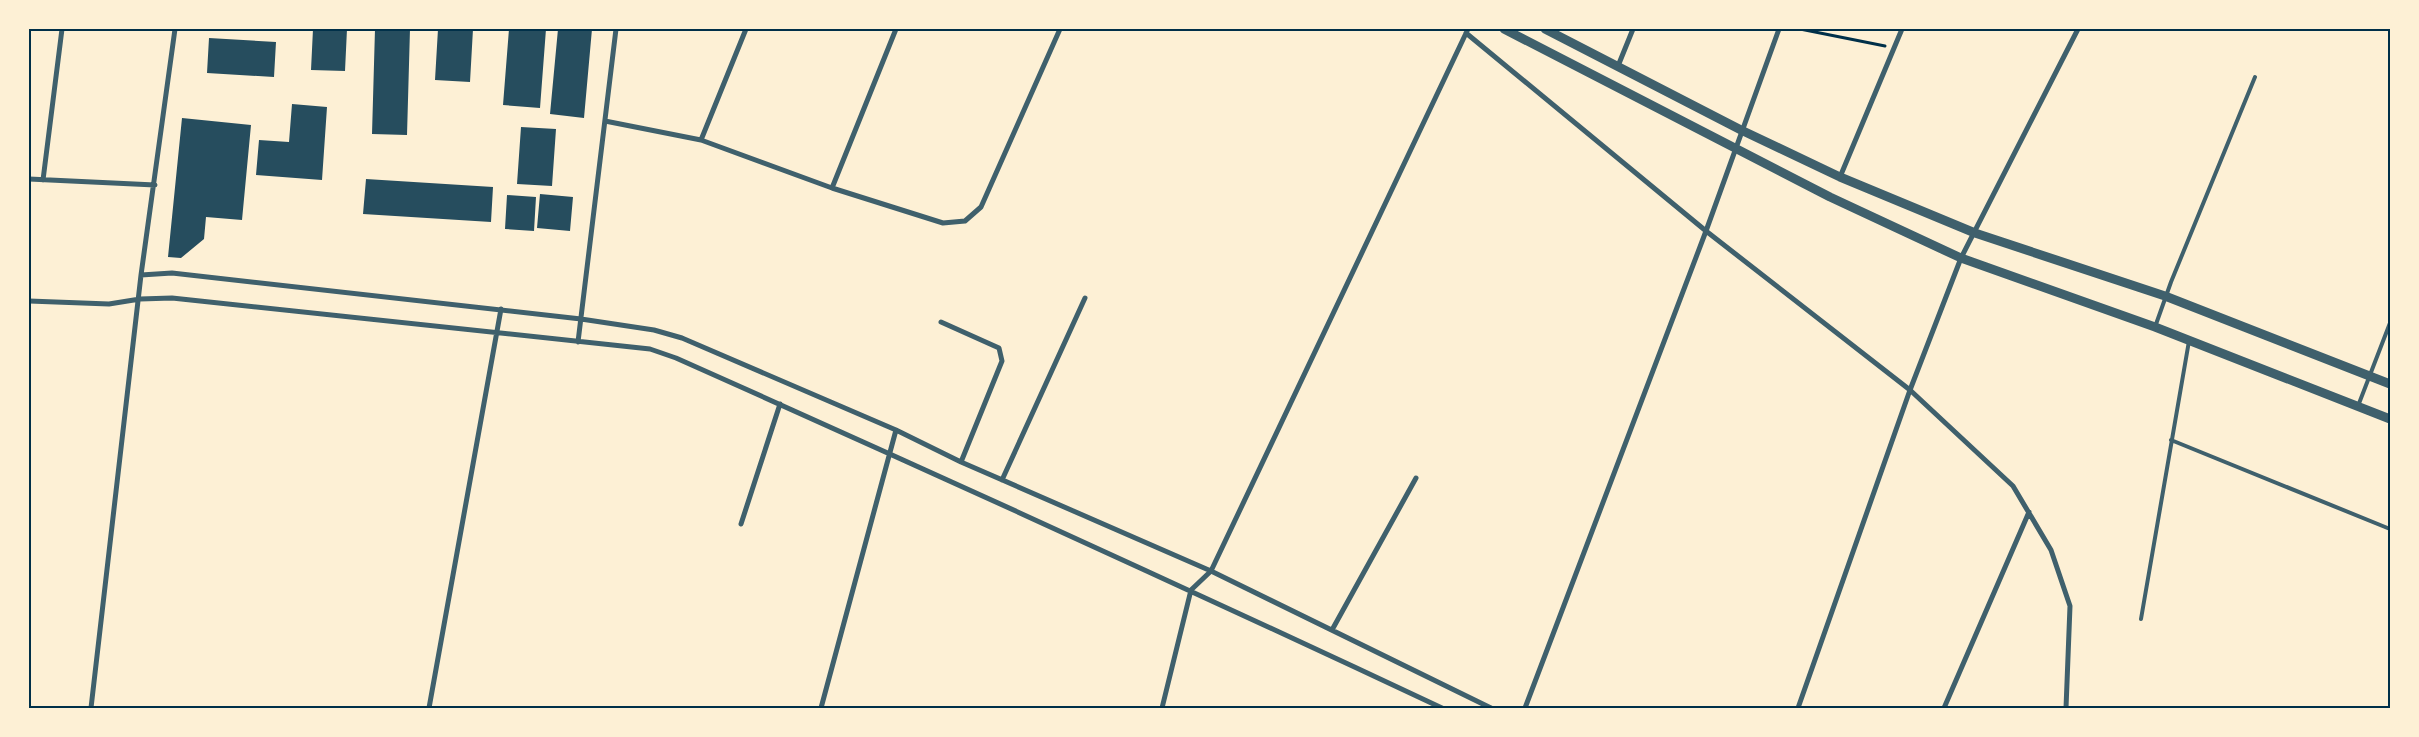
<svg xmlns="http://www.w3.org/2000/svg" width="2419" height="737" font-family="'Titillium Web',sans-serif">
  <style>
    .building { fill: #264d5e }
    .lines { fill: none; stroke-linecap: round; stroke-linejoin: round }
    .path { stroke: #003049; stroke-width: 3 }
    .service { stroke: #3f606c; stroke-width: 4 }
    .minor { stroke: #3f606c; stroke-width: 5 }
    .tertiary { stroke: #3f606c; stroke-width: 9 }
    .neatline { fill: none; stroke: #003049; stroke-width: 2 }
  </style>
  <rect width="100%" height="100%" fill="#fdf0d5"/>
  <path class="building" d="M313,29H347L345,71L311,70Z
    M375,29H410L407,135L372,134Z
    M438,29H473L470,82L435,80Z
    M509,29H546L540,108L503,105Z
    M558,29H592L584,118L550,114Z
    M209,38L276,42L274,77L207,73Z
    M292,104L327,107L322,180L256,175L259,140L289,142Z
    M182,118L251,125L242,220L206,217L204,239L181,258L168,257Z
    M521,127L556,129L552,186L517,184Z
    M366,179L493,187L491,222L363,214Z
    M540,194L573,197L570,231L537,228Z
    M507,195L536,197L534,231L505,229Z"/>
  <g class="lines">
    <path class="path" d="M1800,29L1885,46"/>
    <path class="service" d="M2155,327L2171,282L2255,77
      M2358,406L2390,323
      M2171,440L2390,529
      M2141,619L2189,341"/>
    <path class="minor" d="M1466,33L1706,231L1910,390L2013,486L2051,550L2070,606L2066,708
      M1618,66L1633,29
      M605,121L701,140L832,188L943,223L965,221L981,207L1060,29
      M701,140L746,29
      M1840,177L1902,29
      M29,179L155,185
      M43,180L62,29
      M832,188L896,29
      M141,275L172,273L581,319L654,330L682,338L896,430L961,462L1211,571L1491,708
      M29,301L109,304L140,299L172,298L650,349L676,358C932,472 1188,589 1442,708
      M941,322L999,348L1002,361L961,462
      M578,342L616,29
      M1002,480L1085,298
      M741,524L780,404
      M1332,630L1416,478
      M91,708L141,275L175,29
      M429,708L501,309
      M821,708L896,430
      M1162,708L1191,590L1211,571L1468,29
      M1525,708L1706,231L1779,29
      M1798,708L1910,390L1961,258L2078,29
      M1944,708L2029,512"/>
    <path class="tertiary" d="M1504,29L1830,197L1961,258L2155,327L2390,419
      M1545,29L1741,130L1840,177L1975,233L2165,296L2390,384"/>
  </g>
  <rect width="2419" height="737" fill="none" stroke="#fdf0d5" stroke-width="60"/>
  <rect x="30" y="30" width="2359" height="677" class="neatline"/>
</svg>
